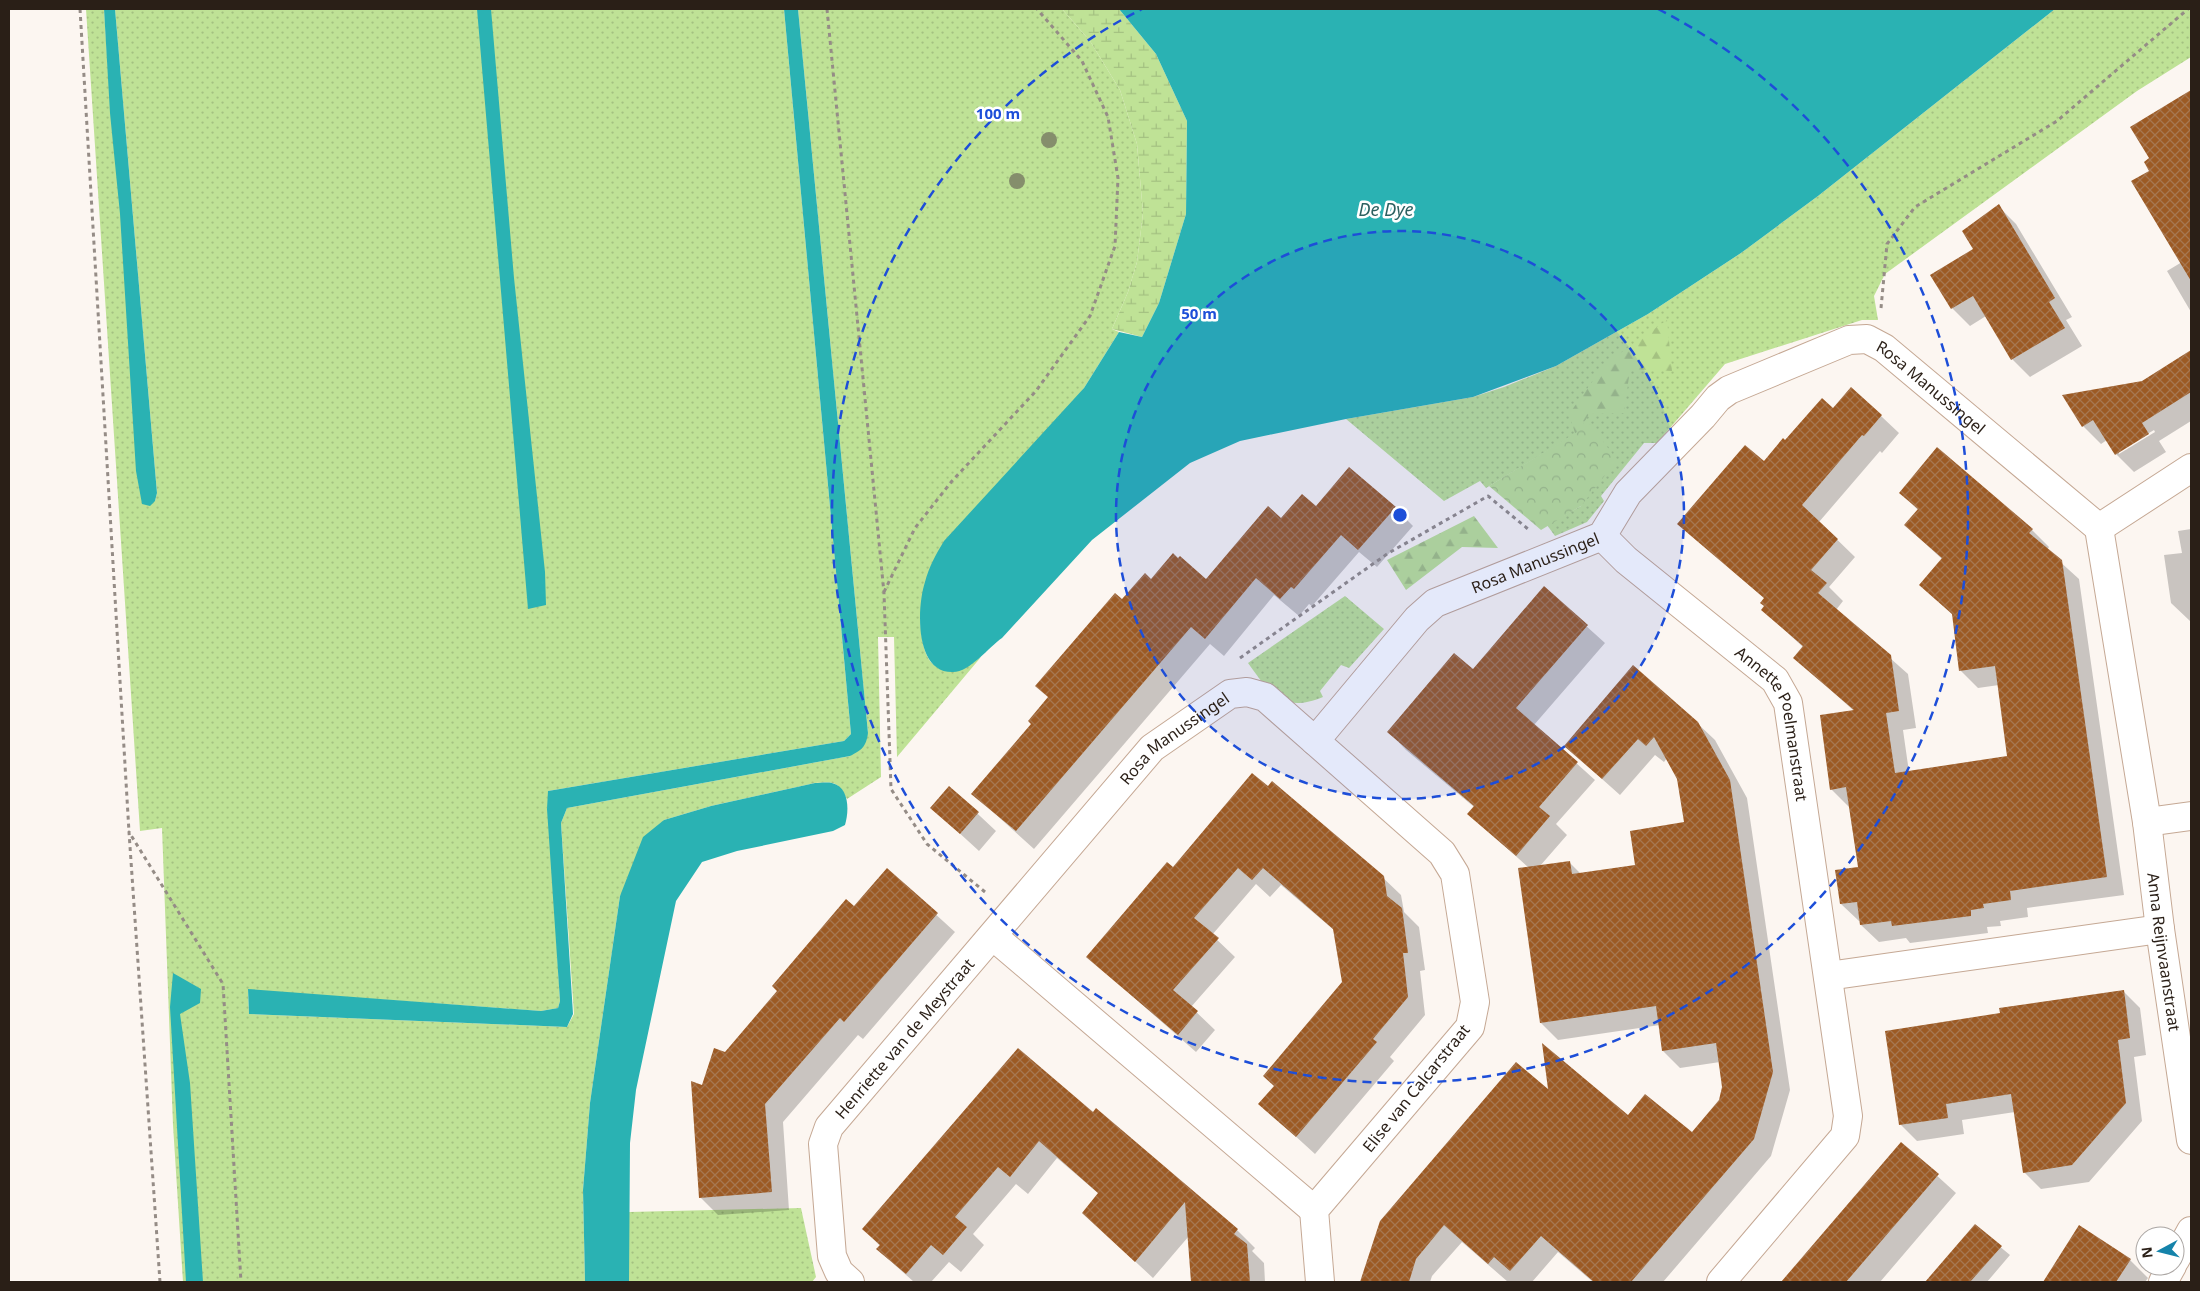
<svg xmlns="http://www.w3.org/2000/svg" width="2200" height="1291" font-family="'Noto Sans',sans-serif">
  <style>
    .grass { fill: url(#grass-dots) }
    .forest { fill: url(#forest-firs) }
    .wetland { fill: url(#wetland-marsh) }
    .park { fill: url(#park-crowns) }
    .water { fill: #2ab2b3 }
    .shadow { fill: #0003; fill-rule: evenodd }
    .building { fill: url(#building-cross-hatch) }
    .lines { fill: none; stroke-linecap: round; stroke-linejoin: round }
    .street-casing { stroke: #c5a894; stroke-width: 30 }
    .path { stroke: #958c86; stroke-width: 3; stroke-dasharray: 4 4; stroke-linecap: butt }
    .street { stroke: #fff; stroke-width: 28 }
    .tree { fill: #858e6c }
    .ring { fill: none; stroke: #1d4ed8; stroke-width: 2.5; stroke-dasharray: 9 6 }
    .labels { text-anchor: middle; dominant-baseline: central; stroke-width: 5; stroke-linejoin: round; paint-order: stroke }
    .street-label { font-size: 16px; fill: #2a1f17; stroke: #fff }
    .water-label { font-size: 18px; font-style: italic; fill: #2c6161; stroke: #fff }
    .centre { fill: #1d4ed8; stroke: #fff; stroke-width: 2.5 }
    .ring-label { font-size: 15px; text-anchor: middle; font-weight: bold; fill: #1d4ed8; stroke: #fff; stroke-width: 5; stroke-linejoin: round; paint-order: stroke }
  </style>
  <defs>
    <pattern id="grass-dots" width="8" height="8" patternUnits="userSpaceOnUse" patternTransform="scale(1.25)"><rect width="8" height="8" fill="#bfe296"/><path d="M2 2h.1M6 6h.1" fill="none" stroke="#a4c181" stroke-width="1.8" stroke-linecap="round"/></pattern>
    <pattern id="forest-firs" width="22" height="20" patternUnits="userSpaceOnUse" patternTransform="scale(1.25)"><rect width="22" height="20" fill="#bfe296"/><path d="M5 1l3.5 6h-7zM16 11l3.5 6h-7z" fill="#a4c181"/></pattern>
    <pattern id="wetland-marsh" width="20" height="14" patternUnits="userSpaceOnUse" patternTransform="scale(1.25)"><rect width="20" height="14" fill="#bfe296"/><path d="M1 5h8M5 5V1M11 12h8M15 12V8" fill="none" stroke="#a4c181"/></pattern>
    <pattern id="park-crowns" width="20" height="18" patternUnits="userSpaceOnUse" patternTransform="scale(1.25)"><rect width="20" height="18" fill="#bfe296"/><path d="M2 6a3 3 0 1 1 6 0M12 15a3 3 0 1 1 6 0" fill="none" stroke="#a4c181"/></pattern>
    <pattern id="building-cross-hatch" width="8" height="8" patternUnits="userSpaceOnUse" patternTransform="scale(1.25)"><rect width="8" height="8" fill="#9c5a24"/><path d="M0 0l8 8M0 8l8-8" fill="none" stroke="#a67751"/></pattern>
  </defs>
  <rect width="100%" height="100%" fill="#fcf6f1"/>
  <path class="grass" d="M86,9H104C114,174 135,337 155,501L157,493L115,9H784L851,734L844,741L548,791L560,1001L558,1008L541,1011L248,990L249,1014L567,1027L574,1014L561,823L567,808L850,756L868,733L798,9H1062L1090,41L1120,90L1137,144L1143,213L1137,262L1128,292L1112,329L1119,332L1084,388L920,620C922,639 923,670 948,669C965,668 967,667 981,657L897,757L894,637H878L881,777L847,799C838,781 834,782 815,783L711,806L664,820L620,896L590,1103L583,1190L585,1282H183L173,1125L162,828L140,831Z
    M2055,9H2191V57L2137,91L1885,274L1874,296L1878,320H1862L1725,364L1657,443H1644L1601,496L1604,501L1587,522L1555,536L1547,525L1581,506L1590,425L1486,488L1480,481L1444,501L1346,419L1473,397L1504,387L1556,366L1648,314L1741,253L1818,196Z
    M1345,596L1384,629L1349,668L1341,665L1320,691L1323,697C1282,714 1270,693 1248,663Z
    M801,1208L816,1277L812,1282H629V1212Z"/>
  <path class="forest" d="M1667,320L1672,371L1630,369L1624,413L1589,414L1576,436L1569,414L1605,364Z
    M1474,516L1498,548L1462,547L1406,590L1387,560Z"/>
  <path class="wetland" d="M1062,9H1119L1156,54L1187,121L1186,214L1159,303L1142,337L1112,329L1128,292L1137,262L1143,213L1137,144L1120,90L1090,41Z"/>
  <path class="park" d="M1590,424L1617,460L1581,506L1541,530L1489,486Z"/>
  <path class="water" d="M104,9H115L157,493L155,501L150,506L142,504L136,471L120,214L110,113Z
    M477,9H491L514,278L545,572L546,605L528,609Z
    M784,9H798L868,733C866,747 862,750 850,756L567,808L561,823L573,1014L567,1027L249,1014L248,989L541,1011L558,1008L560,1001L547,809L548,791L844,741L851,734Z
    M1119,9H2055L1818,196L1741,253L1648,314L1556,366L1473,397L1346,419L1240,441L1190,463L1092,540L1002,638C989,647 970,672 953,672C914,673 917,606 925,582C929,567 936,554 944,541L1084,388L1119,332L1142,337L1159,303L1186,214L1187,121L1156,54Z
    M815,783C820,783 827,782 832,783C850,787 849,812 845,825L833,831L737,851L702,862L676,901L636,1090L630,1143L629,1282H585L583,1190L590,1103L620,896L643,837L664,820L711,806Z
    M173,973L201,989L200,1003L180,1014L190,1083L203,1282H186L170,1007Z"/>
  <path class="shadow" d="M2191,91V312L2167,271L2182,262L2150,171L2151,158L2132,127Z
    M1998,206L2016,224L2072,317L2066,320L2082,346L2030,377L2012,359L1986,316L1970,326L1952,308L1975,249Z
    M2191,351V421L2159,441L2166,452L2134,472L2116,454L2107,440L2101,444L2083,426L2142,382ZM2154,430L2155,432L2119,454V451Z
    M1833,410L1881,416L1899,433L1882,453L1880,451L1819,522L1855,557L1829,587L1843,601L1836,610L1908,674L1916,728L1903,730L1909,772L2008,757L1999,685L1978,688L1960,670L1954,616L1921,585L1943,560L1905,525L1918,510L1901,493L2032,530L2049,547L2047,550L2079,579L2124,895L2027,908L2028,917L2000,921L2001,926L1987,927L1988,933L1910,943L1906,938L1879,942L1861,925V921H1859L1841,904L1859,868L1849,807L1831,789L1854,711L1795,658L1804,648L1763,610L1766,606L1765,599L1679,524L1764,462L1785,442Z
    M1316,508H1395L1413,526L1377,567L1359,552L1312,606L1309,604L1299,616L1274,595L1224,656L1210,644L1034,849L973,794L1033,724L1122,601L1152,581H1206L1281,519Z
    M2191,529V627L2190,621L2171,603L2164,555L2182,553L2178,531Z
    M1544,588L1605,643L1534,725L1595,780L1556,824L1567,835L1540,866L1569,862L1581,874L1636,866L1685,823L1679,779L1667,758L1664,762L1655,755L1620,795L1565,746L1697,723L1715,740L1747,798L1790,1090L1771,1156L1663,1282H1593L1558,1252L1532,1282H1508L1462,1242L1432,1276L1430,1282H1361L1381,1221L1549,1092L1628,1117L1692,1134L1720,1101L1723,1087L1720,1062L1680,1068L1663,1051L1660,1025L1558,1040L1541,1023L1529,868L1469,814L1474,807L1406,750L1389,732L1474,671Z
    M1253,775L1379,874L1401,895L1404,912L1419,927L1425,970L1420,971L1425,1015L1390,1057L1394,1061L1315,1154L1260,1104L1275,1086L1343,983L1335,931L1281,885L1270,897L1256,884L1212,935L1235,957L1191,1007L1215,1030L1196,1052L1088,957L1173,869Z
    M949,787L996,831L979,851L932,808Z
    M887,870L955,932L863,1039L858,1035L783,1122L789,1210L718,1215L700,1197L703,1087L725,1053Z
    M2123,991L2140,1008L2146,1055L2134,1057L2142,1121L2089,1182L2041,1189L2024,1172L2015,1112L1962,1120L1964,1134L1917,1141L1900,1124L2001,1014Z
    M1018,1049L1093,1114L1237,1230L1255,1248L1252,1251L1264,1263L1265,1282H1192L1189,1236L1153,1278L1083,1213L1099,1194L1057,1158L1028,1194L1016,1184L973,1234L984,1245L961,1272L949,1262L931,1282H914L896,1266L878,1249L880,1246L864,1229Z
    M1902,1144L1956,1193L1880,1282H1782Z
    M1975,1226L2010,1255L1987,1282H1927Z
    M2079,1227L2130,1260L2148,1278L2145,1282H2044Z"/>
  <path class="building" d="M2191,90V281L2131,181L2149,171L2144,162L2149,158L2130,127Z
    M1999,204L2055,298L2049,302L2065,328L2011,360L1973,296L1951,309L1930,275L1973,249L1962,231Z
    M2191,350V392L2142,423L2149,434L2115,455L2093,420L2082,427L2062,395L2142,381Z
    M1851,387L1882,415L1864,436L1862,435L1802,505L1838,539L1811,570L1827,583L1818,593L1891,655L1899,711L1886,713L1895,773L2007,756L1995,666L1959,671L1952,614L1919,585L1942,558L1904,525L1918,509L1899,493L1937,447L2033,529L2029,533L2062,560L2107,877L2010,891L2011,900L1983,904L1984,908L1971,910V916L1892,926L1891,921L1860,925L1857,902L1840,904L1835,870L1858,867L1846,787L1830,790L1820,715L1854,710L1793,658L1803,646L1761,610L1764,606L1760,603L1764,598L1677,524L1745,445L1764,461L1783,438L1785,440L1822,398L1833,408Z
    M1349,467L1396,507L1358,550L1341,535L1294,589L1291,587L1280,599L1256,578L1205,639L1191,627L1016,831L971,794L1031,724L1028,721L1048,697L1035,686L1115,593L1122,599L1145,573L1151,579L1173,553L1178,558L1180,556L1206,579L1268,506L1281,518L1302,494L1316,506Z
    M1544,586L1588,625L1516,708L1578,762L1539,807L1550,816L1516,856L1467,814L1474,806L1387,732L1454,653L1473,669Z
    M1633,665L1698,722L1730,780L1773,1072L1754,1139L1631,1282H1594L1541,1236L1510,1271L1494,1257L1488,1264L1444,1225L1416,1259L1409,1282H1360L1380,1221L1516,1062L1548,1089L1542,1043L1628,1115L1645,1094L1692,1132L1719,1100L1722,1087L1716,1043L1662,1051L1656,1006L1540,1023L1518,868L1570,861L1572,874L1635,865L1630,831L1684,822L1677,779L1654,737L1646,746L1638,739L1602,779L1564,746Z
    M1252,773L1268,786L1272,781L1384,876L1387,896L1402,908L1408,953H1403L1408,997L1373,1039L1377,1042L1296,1137L1258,1104L1274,1086L1263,1076L1342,982L1333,929L1263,868L1252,880L1238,868L1194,918L1219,938L1173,990L1198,1011L1178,1035L1086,957L1167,862L1173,867Z
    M949,786L979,812L960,834L930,808Z
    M887,868L938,913L844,1022L840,1018L765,1104L772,1192L699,1198L691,1081L702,1085L714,1048L725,1052L777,991L772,986L846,899L854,906Z
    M2124,990L2130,1038L2118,1040L2126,1103L2072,1165L2023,1173L2011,1094L1946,1104L1948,1118L1899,1125L1885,1031L2000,1013L1999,1008Z
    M1018,1048L1093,1112L1096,1108L1238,1229L1234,1234L1247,1244L1250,1282H1191L1185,1202L1135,1262L1082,1213L1098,1193L1039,1141L1010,1177L998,1167L955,1217L967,1227L943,1255L931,1245L906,1274L876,1249L880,1245L862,1229Z
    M1901,1142L1939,1174L1846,1282H1781Z
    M1975,1224L2002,1246L1970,1282H1925Z
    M2079,1225L2131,1259L2116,1282H2043Z"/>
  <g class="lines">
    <g class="street-casing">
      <g id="street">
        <path id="s1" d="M2099,528L2147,822L2160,929L2191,1140"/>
        <path id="s2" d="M1602,536L1626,560L1775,680L1788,703L1848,1116L1845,1136L1721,1282"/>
        <path d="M1315,741L1442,853L1455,874L1475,1002L1470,1027L1314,1210L1320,1282"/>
        <path d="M2147,822L2191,816"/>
        <path d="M993,936L1314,1210"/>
        <path d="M1828,976L2160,929"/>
        <path d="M2175,1260L2191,1231"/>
        <path id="s3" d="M850,1282L839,1272L832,1256L823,1144L829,1127L1152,748L1230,694L1247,692L1265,697L1315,741L1417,619L1435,603L1602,536L1628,493L1703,416L1718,398L1729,390L1849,340L1867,339L1884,348L2099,528L2191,468"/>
        <path d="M2163,1282L2172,1266"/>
      </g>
    </g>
    <path class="path" d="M80,9L129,832
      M827,9L884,593L891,789L927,844L985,892
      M1881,308L1887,244L1915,207L2057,121L2188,9
      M884,592L915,528L952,481L1036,391L1090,316L1115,246L1118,178L1108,117L1082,61L1037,9
      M1240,658L1387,554L1488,496L1528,529
      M160,1282L129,832L223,984L241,1282"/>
    <use href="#street" class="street"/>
  </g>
  <g class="tree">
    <circle cx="1049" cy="140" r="8"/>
    <circle cx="1017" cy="181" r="8"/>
  </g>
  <circle cx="1400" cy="515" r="284" fill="#1d4ed8" fill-opacity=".12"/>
  <g class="ring">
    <circle cx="1400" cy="515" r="284"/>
    <path d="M1658 9A568 568 0 1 1 1142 9"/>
  </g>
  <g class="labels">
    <g class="street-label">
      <text stroke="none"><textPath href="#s3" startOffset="1644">Rosa Manussingel</textPath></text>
      <text stroke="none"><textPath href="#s3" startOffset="1149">Rosa Manussingel</textPath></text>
      <text stroke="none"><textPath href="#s2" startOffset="264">Annette Poelmanstraat</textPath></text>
      <text stroke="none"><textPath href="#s3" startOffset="684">Rosa Manussingel</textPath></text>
      <text stroke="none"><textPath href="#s1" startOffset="429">Anna Reijnvaanstraat</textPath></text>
      <text stroke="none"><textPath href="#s3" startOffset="279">Henriette van de Meystraat</textPath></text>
      <text transform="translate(1416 1088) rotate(-51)">Elise van Calcarstraat</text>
    </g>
    <g class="water-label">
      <text x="1386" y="209">De Dye</text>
    </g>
  </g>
  <circle cx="1400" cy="515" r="8" class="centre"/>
  <g class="ring-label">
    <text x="998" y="119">100 m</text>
    <text x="1199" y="319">50 m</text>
  </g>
  <rect width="2200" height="1291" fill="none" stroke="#2a1f17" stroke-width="20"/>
  <g transform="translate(2160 1251) rotate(263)"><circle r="24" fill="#ffffff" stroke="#aaa5a2"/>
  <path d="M0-4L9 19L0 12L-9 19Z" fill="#1583aa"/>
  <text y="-8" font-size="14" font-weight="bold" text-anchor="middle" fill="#2a1f17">N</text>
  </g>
</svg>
